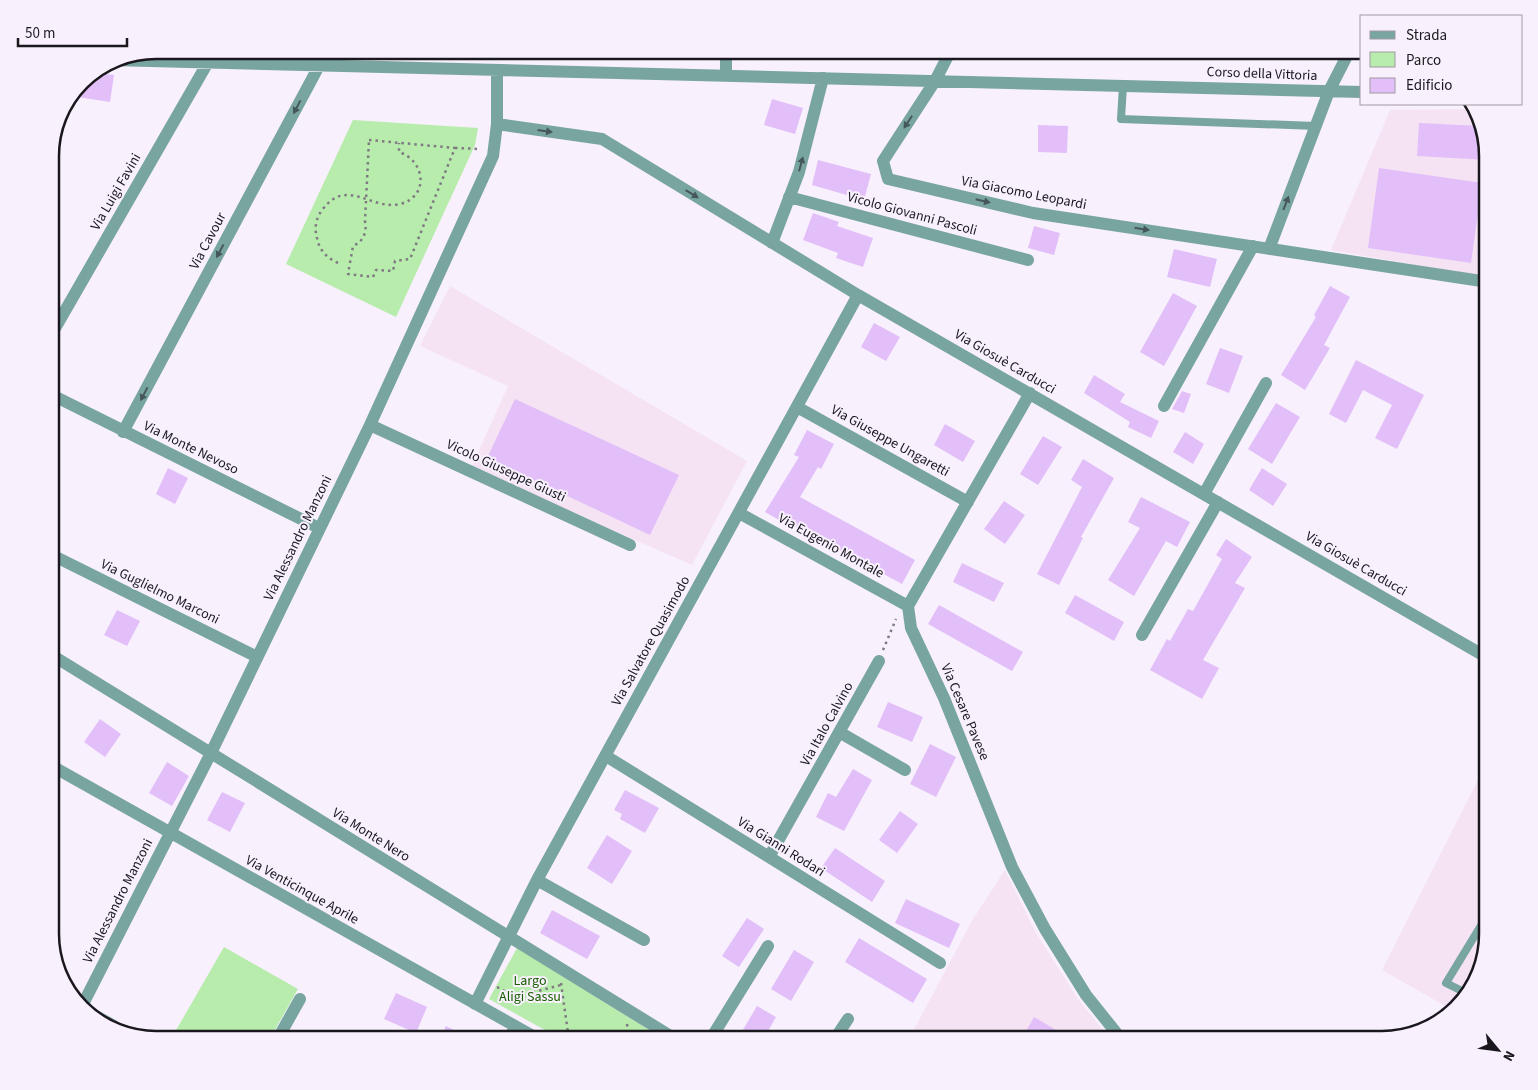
<svg xmlns="http://www.w3.org/2000/svg" width="1538" height="1090" font-family="'Source Sans 3',sans-serif">
  <style>
    .industrial { fill: #f5e3f4 }
    .green { fill: #b7ecac }
    .building { fill: #e2bff9 }
    .lines { fill: none; stroke-linecap: round; stroke-linejoin: round }
    .path { stroke: #7f7a82; stroke-width: 2.5; stroke-dasharray: 2.5 4; stroke-linecap: butt }
    .lane { stroke: #79a5a0; stroke-width: 8 }
    .street { stroke: #79a5a0; stroke-width: 12 }
    .oneway { fill: #455758 }
    .labels { text-anchor: middle; dominant-baseline: central; stroke-width: 4; stroke-linejoin: round; paint-order: stroke }
    .street-label { font-size: 14px; fill: #1b181d; stroke: #f8f0fd }
    .park-label { font-size: 14px; fill: #185f00; stroke: #f8f0fd }
    .rim { fill: none; stroke: #1b181d; stroke-width: 2.5 }
  </style>
  <rect width="100%" height="100%" fill="#f8f0fd"/>
  <path class="industrial" d="M1477,109L1488,156V278L1331,250L1390,110Z
    M450,286L747,461L692,565L471,468L508,386L420,346Z
    M1488,760V934L1466,998L1452,1010L1382,970Z
    M1005,870L1036,933L1078,999L1111,1040H916L910,1037L973,919Z"/>
  <path class="green" d="M353,120L478,128L475,145L396,317L286,264Z
    M224,947L298,989L269,1040H190L175,1032Z
    M517,948L665,1040H563L489,999Z"/>
  <path class="building" d="M93,72L114,75L110,102L71,96L86,76Z
    M772,99L803,108L795,134L764,125Z
    M1419,123L1481,126L1488,160L1417,156Z
    M1038,125L1068,126L1067,153L1038,152Z
    M818,160L871,174L864,200L812,185Z
    M1379,168L1482,183L1471,263L1368,248Z
    M813,213L839,222L837,226L873,238L863,267L836,258L838,253L803,240Z
    M1034,226L1060,233L1054,255L1028,248Z
    M1174,249L1217,259L1210,287L1167,277Z
    M1330,286L1350,297L1324,345L1330,348L1305,390L1281,375L1316,317L1314,315Z
    M1173,293L1197,306L1164,366L1140,352Z
    M874,323L900,337L886,361L861,347Z
    M1220,348L1243,356L1229,393L1206,384Z
    M1356,360L1424,395L1397,449L1375,438L1392,405L1363,390L1346,423L1329,414Z
    M1094,375L1125,394L1120,402L1159,421L1151,438L1128,427L1130,422L1084,393Z
    M1182,391L1191,394L1184,413L1172,409Z
    M515,399L679,475L650,535L487,458Z
    M1276,403L1300,417L1272,464L1248,449Z
    M945,424L975,441L963,462L934,445Z
    M807,430L834,444L821,469L818,467L800,497L915,560L902,584L786,521L784,523L765,512L799,457L794,455Z
    M1185,432L1204,444L1193,464L1173,452Z
    M1043,436L1062,447L1038,485L1020,474Z
    M1083,459L1114,478L1081,537L1083,538L1059,585L1037,574L1082,487L1071,480Z
    M168,468L188,478L175,504L156,494Z
    M1262,468L1287,484L1273,506L1249,490Z
    M1141,497L1190,522L1177,547L1166,541L1134,596L1108,580L1140,528L1128,522Z
    M1004,501L1025,515L1005,544L984,529Z
    M1226,539L1252,557L1235,583L1245,588L1203,660L1219,668L1202,699L1150,670L1167,639L1170,641L1188,609L1193,611L1222,559L1216,555Z
    M962,563L1004,583L994,602L953,582Z
    M1075,595L1124,622L1114,641L1065,613Z
    M939,605L1023,652L1012,671L928,624Z
    M117,610L140,621L127,646L104,635Z
    M888,702L923,717L912,742L877,727Z
    M100,719L121,734L105,757L84,742Z
    M930,744L956,757L936,797L910,784Z
    M167,762L189,776L172,806L149,793Z
    M853,769L872,780L844,831L816,817L828,793L836,797Z
    M625,790L659,808L645,833L620,819L622,814L614,810Z
    M222,792L245,803L230,832L207,820Z
    M900,811L918,824L897,853L879,840Z
    M607,835L632,851L612,884L587,868Z
    M835,848L885,881L872,902L821,868Z
    M906,899L960,924L949,948L895,923Z
    M552,910L600,936L587,959L540,933Z
    M747,918L764,929L739,967L722,956Z
    M859,938L927,979L913,1003L845,962Z
    M794,950L814,962L791,1001L771,989Z
    M396,993L427,1007L416,1033L384,1019Z
    M757,1006L776,1017L763,1040H737Z
    M1034,1017L1073,1040H1021Z
    M446,1026L473,1040H439Z"/>
  <g class="lines">
    <path class="path" d="M369,140L455,148L410,259L395,261L393,271L376,270L373,277L348,274L353,246C364,241 367,232 365,221Z
      M455,148L480,149
      M338,263C327,258 319,250 317,238C314,228 316,217 323,209C347,177 372,211 400,204C429,197 426,161 399,152V143
      M883,650L896,619
      M561,983L569,1040
      M497,987L515,997L561,985
      M627,1024L629,1040"/>
    <path class="lane" d="M1123,86L1121,119L1316,126
      M1468,994L1446,983L1488,914"/>
    <path class="street" d="M951,50L935,81L883,161L888,179L1033,213L1488,282
      M112,60L1362,92
      M726,76V50
      M497,124L602,139L858,295L1488,658
      M789,197L1028,260
      M772,243L799,172L823,78
      M1269,249L1329,91L1350,50
      M50,337L215,50
      M1030,393L908,606L911,628L944,698L1012,867L1045,929L1086,995L1122,1040
      M50,394L319,528
      M1164,406L1253,246
      M797,407L968,502
      M370,425L630,545
      M123,432L320,64
      M1204,494L1266,383
      M739,513L908,606
      M50,554L257,657
      M1142,635L1218,502
      M50,654L677,1040
      M839,732L905,770
      M606,756L940,963
      M50,765L540,1040
      M769,857L879,661
      M537,880L644,940
      M475,1004L537,880L858,295
      M82,1006L211,753L370,425L493,156L497,124V70
      M85,1010L114,1026
      M277,1040L300,999
      M508,1040L515,1027
      M710,1040L768,946
      M834,1040L848,1019"/>
  </g>
  <defs><path id="oneway-solid" d="M-6-.8H1V-3.2L6.5 0L1 3.2V.8H-6Z" transform="scale(1.25)"/></defs>
  <g class="oneway">
    <use href="#oneway-solid" transform="translate(297 107) rotate(118)"/>
    <use href="#oneway-solid" transform="translate(908 122) rotate(123)"/>
    <use href="#oneway-solid" transform="translate(545 131) rotate(8)"/>
    <use href="#oneway-solid" transform="translate(801 164) rotate(-75)"/>
    <use href="#oneway-solid" transform="translate(692 194) rotate(31)"/>
    <use href="#oneway-solid" transform="translate(983 201) rotate(13)"/>
    <use href="#oneway-solid" transform="translate(1286 203) rotate(-69)"/>
    <use href="#oneway-solid" transform="translate(1142 229) rotate(9)"/>
    <use href="#oneway-solid" transform="translate(220 251) rotate(118)"/>
    <use href="#oneway-solid" transform="translate(144 394) rotate(118)"/>
  </g>
  <g class="labels">
    <g class="street-label">
      <text transform="translate(1262 74) rotate(2)">Corso della Vittoria</text>
      <text transform="translate(116 192) rotate(-60)">Via Luigi Favini</text>
      <text transform="translate(1024 193) rotate(11)">Via Giacomo Leopardi</text>
      <text transform="translate(912 214) rotate(15)">Vicolo Giovanni Pascoli</text>
      <text transform="translate(208 241) rotate(-62)">Via Cavour</text>
      <text transform="translate(1005 362) rotate(30)">Via Giosuè Carducci</text>
      <text transform="translate(890 441) rotate(29)">Via Giuseppe Ungaretti</text>
      <text transform="translate(191 448) rotate(26)">Via Monte Nevoso</text>
      <text transform="translate(506 471) rotate(25)">Vicolo Giuseppe Giusti</text>
      <text transform="translate(298 538) rotate(-64)">Via Alessandro Manzoni</text>
      <text transform="translate(831 546) rotate(29)">Via Eugenio Montale</text>
      <text transform="translate(1356 564) rotate(30)">Via Giosuè Carducci</text>
      <text transform="translate(160 592) rotate(26)">Via Guglielmo Marconi</text>
      <text transform="translate(651 641) rotate(-61)">Via Salvatore Quasimodo</text>
      <text transform="translate(965 712) rotate(67)">Via Cesare Pavese</text>
      <text transform="translate(827 724) rotate(-61)">Via Italo Calvino</text>
      <text transform="translate(371 835) rotate(32)">Via Monte Nero</text>
      <text transform="translate(781 847) rotate(32)">Via Gianni Rodari</text>
      <text transform="translate(302 890) rotate(29)">Via Venticinque Aprile</text>
      <text transform="translate(118 901) rotate(-63)">Via Alessandro Manzoni</text>
    </g>
    <g class="park-label">
      <text x="530" y="981">Largo<tspan x="530" dy="16">Aligi Sassu</tspan></text>
    </g>
  </g>
  <path d="M0 0H1538V1090H0ZM156 59H1382A97 97 0 0 1 1479 156V934A97 97 0 0 1 1382 1031H156A97 97 0 0 1 59 934V156A97 97 0 0 1 156 59Z" fill="#f8f0fd" fill-rule="evenodd"/>
  <path class="rim" d="M156 59H1382A97 97 0 0 1 1479 156V934A97 97 0 0 1 1382 1031H156A97 97 0 0 1 59 934V156A97 97 0 0 1 156 59Z"/>
  <rect x="1360" y="15" width="162" height="90" fill="#f8f0fd" stroke="#a09aa3"/>
  <rect x="1370" y="31" width="25" height="8" fill="#79a5a0" stroke="#a09aa3"/>
  <text x="1406" y="40" font-size="15" fill="#1b181d">Strada</text>
  <rect x="1370" y="52" width="25" height="15" fill="#b7ecac" stroke="#a09aa3"/>
  <text x="1406" y="65" font-size="15" fill="#1b181d">Parco</text>
  <rect x="1370" y="78" width="25" height="15" fill="#e2bff9" stroke="#a09aa3"/>
  <text x="1406" y="90" font-size="15" fill="#1b181d">Edificio</text>
  <g transform="translate(1498 1050) rotate(119)" stroke="#f8f0fd" stroke-width="4" paint-order="stroke">
  <path d="M0-4L9 19L0 12L-9 19Z" fill="#1b181d"/>
  <text y="-8" font-size="14" font-weight="bold" text-anchor="middle" fill="#1b181d">N</text>
  </g>
  <path d="M18 38v8h109v-8" fill="none" stroke="#1b181d" stroke-width="2.5"/>
  <text x="25" y="38" font-size="15" fill="#1b181d" stroke="#f8f0fd" stroke-width="4" paint-order="stroke">50 m</text>
</svg>
